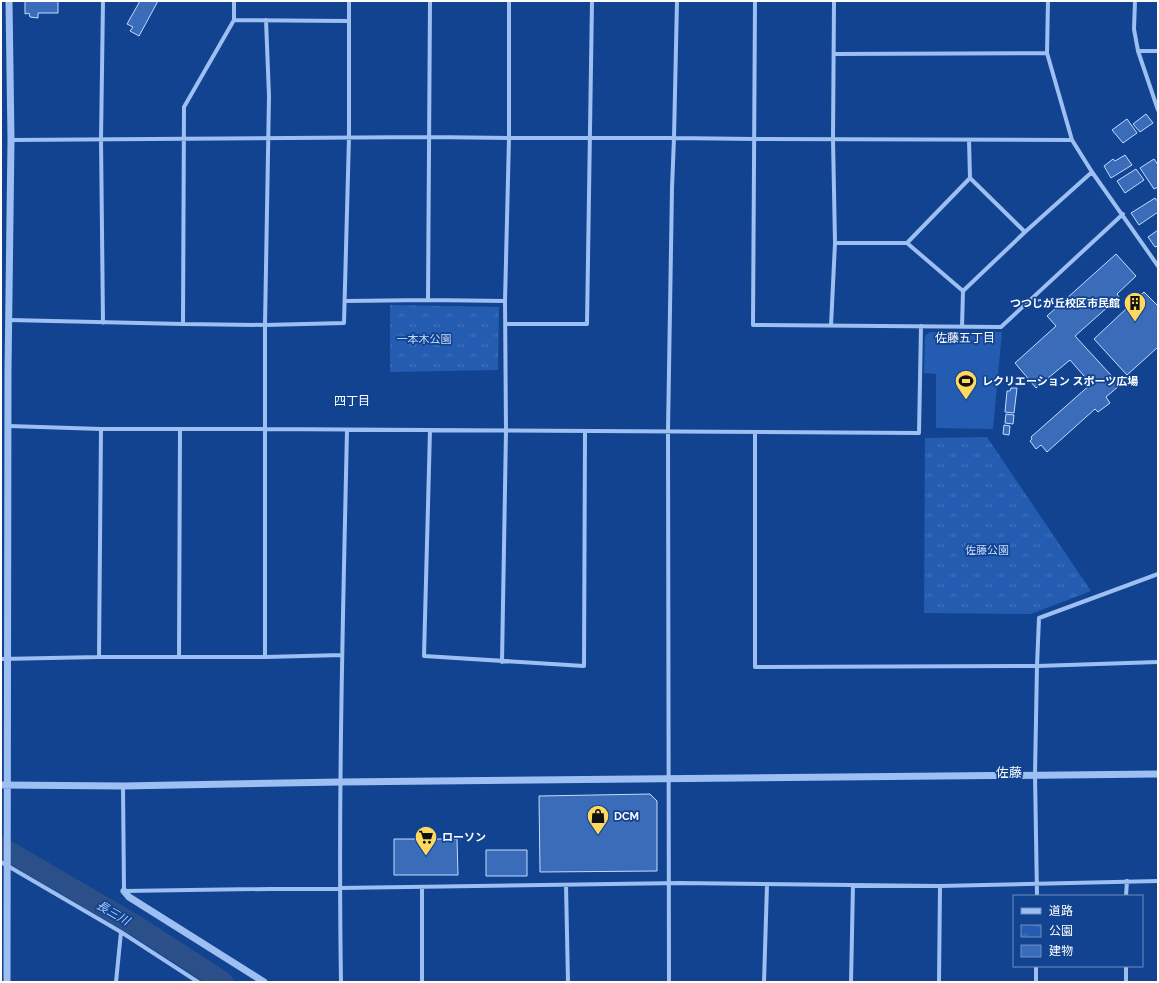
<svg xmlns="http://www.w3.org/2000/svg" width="1159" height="983" font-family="Raleway,'Noto Sans JP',sans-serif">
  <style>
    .green { fill: #235cb0 }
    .park { fill: url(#park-tufts) }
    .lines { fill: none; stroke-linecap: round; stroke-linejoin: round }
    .river { stroke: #2b4f88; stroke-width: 21 }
    .building { fill: #3a6cb9; stroke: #c4dbfd }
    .minor { stroke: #9dbff2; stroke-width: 4 }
    .tertiary { stroke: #9dbff2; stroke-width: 7 }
    .labels { text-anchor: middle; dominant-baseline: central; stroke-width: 3.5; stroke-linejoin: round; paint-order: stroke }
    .poi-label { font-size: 11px; font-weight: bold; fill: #fff; stroke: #124390; text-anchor: start }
    .park-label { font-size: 11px; fill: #c4dbfd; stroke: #124390 }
    .neighbourhood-label { font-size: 12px; fill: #fff; stroke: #124390 }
    .water-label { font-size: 12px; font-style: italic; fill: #a9caf9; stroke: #124390 }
    .quarter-label { font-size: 13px; fill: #fff; stroke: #124390 }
  </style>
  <defs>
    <pattern id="park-tufts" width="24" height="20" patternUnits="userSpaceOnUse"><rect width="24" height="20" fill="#235cb0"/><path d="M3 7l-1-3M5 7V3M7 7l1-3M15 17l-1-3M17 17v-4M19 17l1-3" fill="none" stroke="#4474bc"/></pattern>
  </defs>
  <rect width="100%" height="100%" fill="#124390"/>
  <path class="green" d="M930,332H1002L993,429L936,428V374L924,373L925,336Z"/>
  <path class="park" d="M390,305L499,307L498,370L390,372Z
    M987,437L1091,591L1031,614L924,613L925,438Z"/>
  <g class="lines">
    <path class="river" d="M1,847L138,927L223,982"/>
  </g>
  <path class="building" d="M25,1H58V13H38V18L30,17L29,13L25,14Z
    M140,1H158L139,36L130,31L133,27L127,24Z
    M1146,114L1153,123L1140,132L1133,124Z
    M1127,119L1137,133L1123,143L1112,130Z
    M1125,155L1132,165L1111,178L1104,166L1113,159L1115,161Z
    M1154,159L1158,165V187L1154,189L1140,168Z
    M1136,169L1144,180L1125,193L1117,181Z
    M1155,198L1158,202V212L1139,225L1131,213Z
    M1158,230V246L1155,247L1148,237Z
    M1116,254L1136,276L1117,294L1119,297L1075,336L1120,385L1106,397L1110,403L1098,412L1095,409L1047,452L1041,445L1036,449L1030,441L1032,439L1031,437L1091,384L1070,360L1036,388L1015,363L1056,326L1047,316Z
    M1144,292L1158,306V347L1127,375L1094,339Z
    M1011,388H1017L1014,413L1005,412L1007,391H1010Z
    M1006,414L1014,415L1013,424L1005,423Z
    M1004,425L1010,426L1009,435L1003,434Z
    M650,794L657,801V871L540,872L539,796Z
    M394,839H457L458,875H394Z
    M486,850H527V876H486Z"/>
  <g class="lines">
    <path class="minor" d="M234,1V20L349,21
      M755,1L753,325L1001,327L1123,214
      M1048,1L1047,53L1072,140L1092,172L1158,266
      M1135,1L1134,29L1138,51L1158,110
      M1138,51H1158
      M834,54L1047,53
      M11,140L429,137L509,138H674L755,139L1072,140
      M969,140L970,178L1025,232
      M835,243H907L963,291
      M907,243L970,178
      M428,300L430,1
      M345,301L428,300L505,301
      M9,320L183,324L265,325L344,323L349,137V1
      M103,323L101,139L103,1
      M183,324L184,107L234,20
      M505,324H587L592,1
      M831,326L835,243L833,139L834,1
      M962,327L963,291L1025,232L1092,172
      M9,426L101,429H266L919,433L921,326
      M430,430L424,656L584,666L585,432
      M755,432V667L1037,666L1158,662
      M99,657L101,429
      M179,657L180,429
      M265,657V325L269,96L266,20
      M1,659L99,657H265L342,655
      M502,662L506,431L505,301L509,138V1
      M123,786L124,891L680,883L940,886L1158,881
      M1,862L121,932L198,982
      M566,885L568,982
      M422,887V982
      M1037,896L1035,774L1037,666L1039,618L1158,574
      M1126,896L1127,881
      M116,982L121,932
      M341,982C338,798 343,614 347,430
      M669,982L668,431L672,188L674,138L677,1
      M764,982L767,885
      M851,982L853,885
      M939,982L940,886
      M1036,982V966
      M1126,982V966"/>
    <path class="tertiary" d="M1,785L123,786L340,782L1158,774
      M124,891L129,897L264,982
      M7,982L8,371L11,140L9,1"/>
  </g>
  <defs>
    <g id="building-pin" transform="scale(1.15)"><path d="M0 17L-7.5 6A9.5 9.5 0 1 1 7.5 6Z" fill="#ffd95e" stroke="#124390"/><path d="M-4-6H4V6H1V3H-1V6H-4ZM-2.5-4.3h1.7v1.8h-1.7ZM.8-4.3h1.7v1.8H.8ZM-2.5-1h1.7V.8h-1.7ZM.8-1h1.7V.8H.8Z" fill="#111"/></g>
    <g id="stadium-pin" transform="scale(1.15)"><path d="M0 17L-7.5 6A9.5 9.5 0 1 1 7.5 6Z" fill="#ffd95e" stroke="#124390"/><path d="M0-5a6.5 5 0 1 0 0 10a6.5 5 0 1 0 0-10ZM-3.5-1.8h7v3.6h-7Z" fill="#111"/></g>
    <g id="shop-pin" transform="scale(1.15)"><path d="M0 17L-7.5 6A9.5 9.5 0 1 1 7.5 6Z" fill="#ffd95e" stroke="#124390"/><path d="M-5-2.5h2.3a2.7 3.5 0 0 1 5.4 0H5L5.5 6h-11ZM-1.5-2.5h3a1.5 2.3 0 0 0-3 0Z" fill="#111"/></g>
    <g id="supermarket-pin" transform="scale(1.15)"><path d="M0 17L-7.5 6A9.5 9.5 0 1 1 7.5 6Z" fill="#ffd95e" stroke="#124390"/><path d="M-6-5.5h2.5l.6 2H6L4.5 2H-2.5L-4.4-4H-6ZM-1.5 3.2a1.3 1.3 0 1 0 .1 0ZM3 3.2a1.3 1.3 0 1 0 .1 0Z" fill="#111"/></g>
  </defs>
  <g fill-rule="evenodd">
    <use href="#building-pin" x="1135" y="303"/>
    <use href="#stadium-pin" x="966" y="381"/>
    <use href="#shop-pin" x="598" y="816"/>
    <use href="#supermarket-pin" x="426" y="837"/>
  </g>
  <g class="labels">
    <g class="poi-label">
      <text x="1120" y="303" text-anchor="end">つつじが丘校区市民館</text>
      <text x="982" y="381">レクリエーション スポーツ広場</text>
      <text x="614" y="816">DCM</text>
      <text x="442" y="837">ローソン</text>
    </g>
    <g class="park-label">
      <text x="424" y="339">一本木公園</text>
      <text x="987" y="550">佐藤公園</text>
    </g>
    <g class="neighbourhood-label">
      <text x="965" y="338">佐藤五丁目</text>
      <text x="352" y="401">四丁目</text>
    </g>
    <g class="water-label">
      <text transform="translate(113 913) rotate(30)">長三川</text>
    </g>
    <g class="quarter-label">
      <text x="1009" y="772">佐藤</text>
    </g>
  </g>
  <rect width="1159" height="983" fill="none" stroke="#ffffff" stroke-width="4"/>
  <rect x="1013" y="895" width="130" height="72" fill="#124390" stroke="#718ebc"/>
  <rect x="1021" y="908" width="20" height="6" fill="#9dbff2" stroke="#718ebc"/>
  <text x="1049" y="915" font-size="12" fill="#ffffff">道路</text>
  <rect x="1021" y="925" width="20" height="12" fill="url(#park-tufts)" stroke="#718ebc"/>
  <text x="1049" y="935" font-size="12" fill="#ffffff">公園</text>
  <rect x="1021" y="945" width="20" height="12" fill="#3a6cb9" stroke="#718ebc"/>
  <text x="1049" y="955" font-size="12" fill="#ffffff">建物</text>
</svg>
